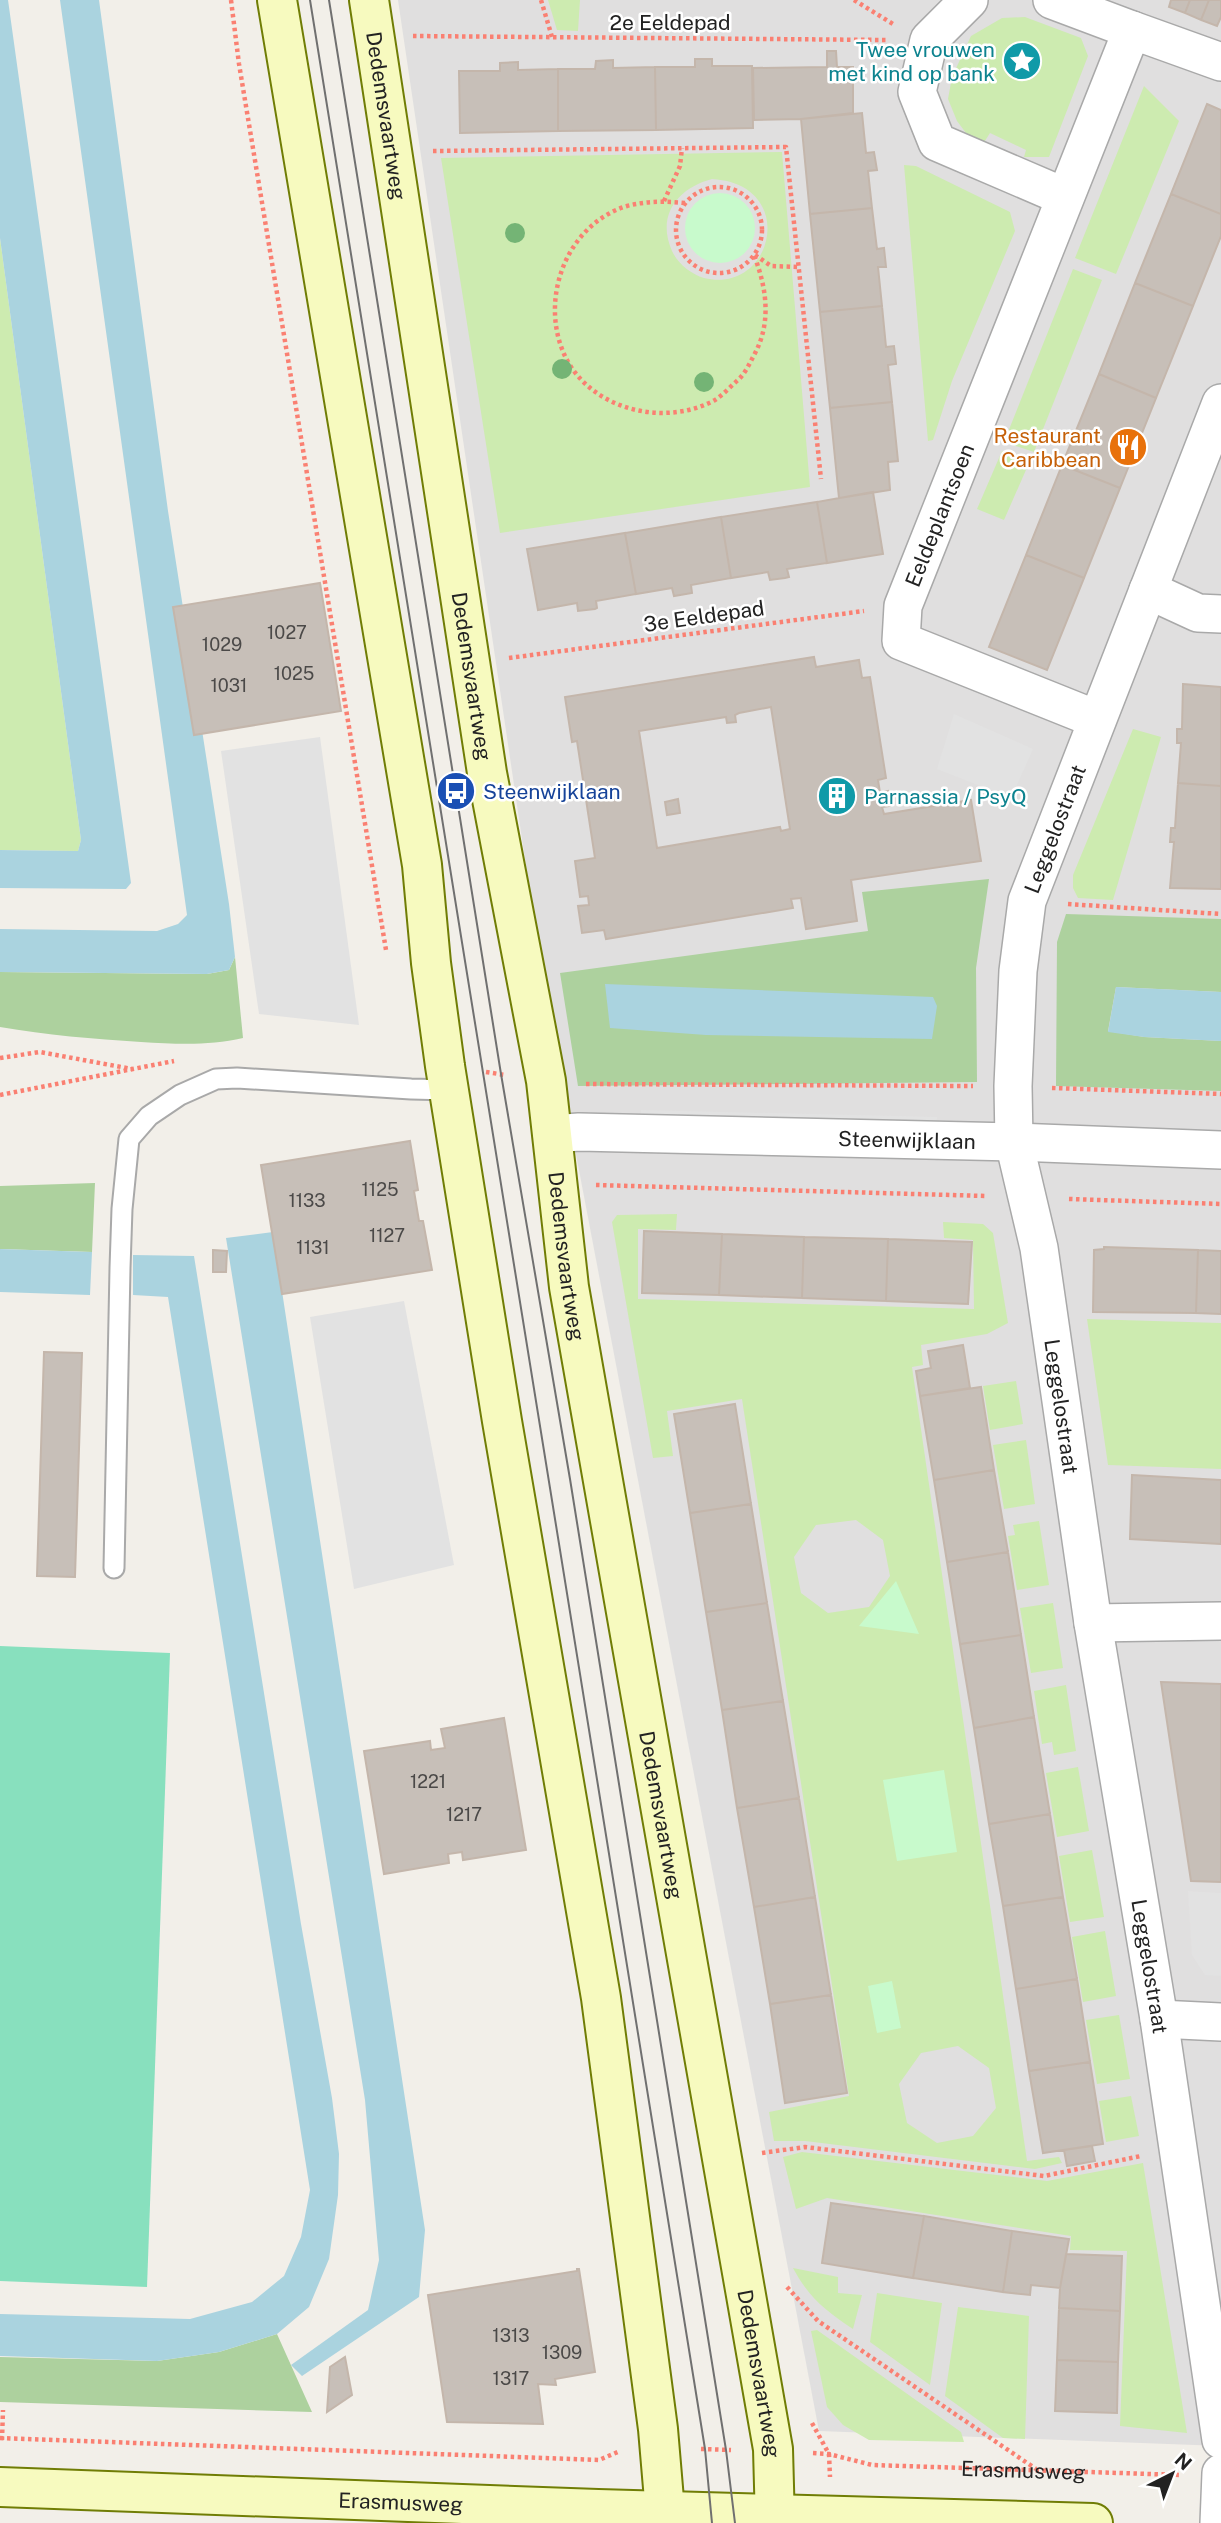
<svg xmlns="http://www.w3.org/2000/svg" width="1221" height="2523" font-family="'Public Sans',sans-serif">
  <style>
    .residential { fill: #e0dfdf }
    .grass { fill: #cdebb0; fill-rule: evenodd }
    .forest { fill: #add19e }
    .park { fill: #c8facc }
    .pitch { fill: #88e0be }
    .parking { fill: #e2e2e2 }
    .water { fill: #aad3df }
    .building { fill: #c7bfb8; stroke: #c4b6ab; stroke-width: 2; fill-rule: evenodd }
    .lines { fill: none; stroke-linecap: round; stroke-linejoin: round }
    .lane-casing { stroke: #a9a9a9; stroke-width: 23 }
    .street-casing { stroke: #a9a9a9; stroke-width: 40 }
    .secondary-casing { stroke: #707d05; stroke-width: 42 }
    .path { stroke: #fa8072; stroke-width: 4.5; stroke-dasharray: 3.5 3.5; stroke-linecap: butt }
    .lane { stroke: #fff; stroke-width: 19 }
    .street { stroke: #fff; stroke-width: 37 }
    .secondary { stroke: #f7fabf; stroke-width: 38 }
    .tram { stroke: #707070; stroke-width: 2 }
    .tree { fill: #74b475 }
    .labels { text-anchor: middle; dominant-baseline: central; stroke-width: 5; stroke-linejoin: round; paint-order: stroke }
    .number-label { font-size: 18px; fill: #4b4948 }
    .street-label { font-size: 21px; fill: #222; stroke: #fff }
    .culture-label { font-size: 21px; fill: #0d838f; stroke: #fff; text-anchor: end }
    .food-label { font-size: 21px; fill: #c56008; stroke: #fff; text-anchor: end }
    .transit-label { font-size: 21px; fill: #164399; stroke: #fff; text-anchor: start }
  </style>
  <rect width="100%" height="100%" fill="#f2efe9"/>
  <path class="residential" d="M398,0H1221V2446L819,2431L543,981Z"/>
  <path class="grass" d="M548,0H580L578,31L557,30Z
    M1025,17L1081,38L1088,56L1049,157H1024L1026,150L990,133L983,144L969,137L957,121L948,99L952,77L971,36L1002,18Z
    M1144,86L1179,121L1116,274L1075,258Z
    M782,152L810,487L500,533L441,158ZM712,179C799,184 774,295 704,278C691,274 678,264 672,251C656,215 678,188 712,179Z
    M904,165L916,166L1010,212L1015,231L952,381L933,440L928,441Z
    M0,238L81,840L78,851L0,850Z
    M1073,269L1102,280L1034,452L1004,442Z
    M1002,451L1029,463L1004,520L977,509Z
    M1133,729L1161,737L1113,900L1078,898L1073,888V875Z
    M677,1214L676,1230L638,1229V1299L974,1309L973,1240L944,1238L943,1222L983,1224L993,1233L1008,1323L987,1334L921,1345L923,1365L912,1367L1027,2161L1059,2157L1062,2163L1035,2169L805,2141H774L769,2112L849,2096L742,1399L667,1411L673,1456L653,1458L612,1222L617,1215ZM856,1520L883,1540L890,1576L869,1607L828,1613L801,1593L794,1557L816,1525ZM958,2046L989,2068L996,2108L973,2136L937,2143L907,2123L899,2084L921,2053Z
    M1087,1319L1221,1323V1469L1108,1465Z
    M1016,1381L1023,1424L990,1430L983,1386Z
    M1026,1440L1035,1504L1004,1509L993,1445Z
    M1039,1521L1049,1585L1017,1590L1008,1536L1015,1535L1013,1525Z
    M1053,1603L1063,1668L1031,1673L1020,1608Z
    M1066,1685L1076,1751L1054,1755L1052,1742L1042,1744L1034,1691Z
    M1078,1767L1089,1831L1057,1837L1046,1773Z
    M1092,1850L1104,1917L1070,1922L1059,1856Z
    M1105,1931L1116,1996L1083,2002L1072,1937Z
    M1119,2015L1130,2079L1097,2084L1086,2020Z
    M1131,2096L1139,2136L1106,2142L1099,2101Z
    M802,2152L1047,2181L1143,2163L1187,2433L1120,2426L1127,2251L1070,2250L1071,2236L827,2198L796,2209L783,2157Z
    M793,2268L838,2277V2293L862,2295L853,2329C826,2311 809,2298 793,2268Z
    M877,2293L942,2303L930,2385L870,2342Z
    M958,2307L1029,2316L1025,2439L1003,2438L945,2396Z
    M817,2330L961,2432L964,2442L869,2440L843,2425L827,2407L811,2331Z"/>
  <path class="forest" d="M989,879L976,968L977,1082L578,1086L560,973L868,931L862,892Z
    M1066,914L1221,919V992L1116,987L1108,1031L1144,1037L1221,1041V1091L1056,1086L1057,942Z
    M235,957L243,1038C209,1046 176,1044 141,1042C94,1039 46,1035 0,1027V972L207,974L229,970Z
    M95,1183L92,1252L0,1249V1186Z
    M277,2334L312,2412L0,2402V2357L157,2361L219,2352Z"/>
  <path class="park" d="M685 228a35 35 0 1 1 70 0a35 35 0 1 1-70 0Z
    M896,1581L919,1634L859,1626Z
    M944,1770L957,1852L897,1861L883,1780Z
    M892,1981L901,2028L877,2033L868,1986Z"/>
  <path class="pitch" d="M0,1646L170,1653L147,2287L0,2281Z"/>
  <path class="parking" d="M954,714L1033,749L1011,798L937,769Z
    M320,737L359,1025L259,1014L221,751Z
    M641,1110L937,1117L936,1130L641,1123Z
    M404,1301L454,1565L354,1589L310,1317Z
    M1188,1891L1221,1893V1976L1205,1975L1192,1955Z"/>
  <path class="water" d="M0,0H8L131,883L126,889L0,888V850L78,851L81,840L0,238Z
    M60,0H99L168,511L229,904L235,957L229,970L207,974L0,972V929L157,931L178,924L187,915Z
    M605,984L933,997L937,1006L932,1039L706,1035L610,1028Z
    M1116,987L1221,992V1041L1144,1037L1108,1032Z
    M273,1232L425,2230L419,2297L302,2376L291,2365L368,2310L379,2260L365,2100L226,1238Z
    M0,1249L92,1252L90,1295L0,1292Z
    M133,1255L194,1256L301,1924L332,2098L339,2154L338,2195L329,2259L309,2307L277,2334L219,2352L157,2361L0,2356V2314L190,2319L252,2302L284,2276L301,2237L310,2190L168,1297L133,1295Z"/>
  <path class="building" d="M1171,0H1190L1185,13L1169,7Z
    M1190,0H1209L1201,20L1185,13Z
    M1209,0H1221V17L1217,26L1201,20Z
    M827,51H836L837,67H853V113L801,119L754,120L753,68L827,67Z
    M695,59H712V66H752L753,128L656,130L655,67H695Z
    M613,60V68L655,67L656,130L558,131V69H595L596,61Z
    M518,62V70L558,69V131L460,133L459,71H500V63Z
    M1207,104L1221,110V214L1171,194Z
    M862,113L866,153L874,152L877,170L868,171L872,208L810,214L801,119Z
    M1171,194L1221,214V236L1193,306L1135,283Z
    M872,208L877,249L884,248L886,267H878L882,306L820,312L810,214Z
    M1135,283L1193,306L1156,398L1099,374Z
    M882,306L886,347L894,346L896,364L888,365L892,402L830,408L820,312Z
    M1099,374L1156,398L1120,488L1062,465Z
    M892,402L898,461L888,462L890,490L839,498L830,408Z
    M1062,465L1120,488L1084,578L1026,555Z
    M873,492L883,554L827,563L817,502Z
    M817,502L827,563L787,569L789,577L785,578L770,580L768,572L731,578L721,517Z
    M721,517L731,578L691,585L692,593L674,596L672,588L636,594L625,533Z
    M625,533L636,594L596,601L597,608L595,609L578,611L577,603L538,610L527,549Z
    M1026,555L1084,578L1047,670L989,647Z
    M320,583L341,711L194,735L173,607Z
    M814,657L816,667L859,660L862,678L870,677L886,778L878,780L880,793L888,791L890,806L882,807L884,814L971,800L981,861L851,880L857,921L806,929L801,898L791,899L793,908L606,939L604,930L582,933L578,906L589,905L588,896L580,897L575,861L595,858L577,741L572,742L565,697ZM771,707L790,829L781,831L780,827L657,848L639,731L726,717L727,723L736,722L735,715L739,713Z
    M1183,684L1221,687V786L1178,783L1181,743H1177V729H1182Z
    M1178,783L1221,786V889L1170,888L1174,842H1170L1171,828H1175Z
    M678,799L680,813L667,815L665,802Z
    M410,1141L418,1190L414,1191L419,1221H423L432,1270L282,1294L261,1165Z
    M644,1231L722,1234L719,1295L642,1293Z
    M722,1234L804,1237L802,1298L719,1295Z
    M804,1237L888,1239L886,1301L802,1298Z
    M888,1239L972,1242L968,1304L886,1301Z
    M1104,1247L1198,1250L1196,1313L1093,1312L1094,1250L1104,1249Z
    M213,1250L227,1251L226,1272H213Z
    M1198,1250L1221,1251V1314L1196,1313Z
    M963,1345L970,1388L920,1396L916,1371L931,1368L928,1351Z
    M44,1352L82,1353L75,1577L37,1576Z
    M981,1387L994,1470L934,1480L920,1396Z
    M735,1404L751,1504L690,1513L674,1414Z
    M994,1470L1008,1552L947,1562L934,1480Z
    M1132,1475L1221,1480V1544L1130,1539Z
    M751,1504L767,1603L706,1612L690,1513Z
    M1008,1552L1021,1635L960,1644L947,1562Z
    M767,1603L783,1701L722,1710L706,1612Z
    M1021,1635L1034,1717L974,1728L960,1644Z
    M1161,1682L1221,1684V1882L1191,1881Z
    M783,1701L799,1798L737,1808L722,1710Z
    M1034,1717L1050,1814L989,1824L974,1728Z
    M504,1718L526,1850L463,1860L462,1852L448,1854L449,1863L384,1874L364,1751L430,1741L431,1750L445,1748L441,1729Z
    M799,1798L815,1897L754,1907L737,1808Z
    M1050,1814L1063,1897L1003,1906L989,1824Z
    M815,1897L831,1995L770,2004L754,1907Z
    M1063,1897L1077,1979L1016,1989L1003,1906Z
    M1077,1979L1090,2062L1029,2071L1016,1989Z
    M831,1995L847,2093L785,2103L770,2004Z
    M1090,2062L1103,2144L1043,2153L1029,2071Z
    M1092,2146L1095,2161L1067,2166L1064,2150Z
    M831,2203L924,2216L913,2278L822,2263Z
    M924,2216L1012,2231L1003,2292L913,2278Z
    M1012,2231L1069,2239L1060,2288L1031,2285L1030,2295L1003,2292Z
    M1066,2254L1122,2256L1120,2311L1059,2308L1060,2288Z
    M577,2269H579L595,2372L555,2379L556,2385L538,2384L543,2424L447,2422L428,2295L577,2271Z
    M1059,2308L1120,2311L1118,2362L1057,2360Z
    M345,2357L352,2395L327,2412L330,2367Z
    M1057,2360L1118,2362L1117,2413L1055,2411Z"/>
  <g class="lines">
    <g class="lane-casing">
      <path id="lane" d="M114,1568L120,1268L122,1209L129,1139L149,1116L180,1095L216,1079L237,1078L411,1089L449,1090"/>
    </g>
    <g class="street-casing">
      <g id="street">
        <path d="M969,0L929,40L917,92L937,142L1065,197"/>
        <path d="M1052,0L1132,30"/>
        <path id="s2" d="M1221,403L1027,901L1018,971L1013,1086L1014,1142L1039,1248L1093,1623L1159,2019L1221,2440"/>
        <path d="M1148,590L1198,613L1221,614"/>
        <path id="s3" d="M1096,719L901,641L903,606L1132,30L1221,62"/>
        <path id="s4" d="M552,1134L579,1132L1014,1142L1221,1150"/>
        <path d="M1093,1623L1221,1621"/>
        <path d="M1159,2019L1221,2022"/>
        <path d="M1219,2523L1221,2473"/>
      </g>
    </g>
    <g class="secondary-casing">
      <g id="secondary">
        <path d="M277,0L422,865L431,963L445,1066L502,1421L601,1998L658,2429L666,2523"/>
        <path id="s5" d="M369,0L487,773L546,1081L569,1287L773,2449L775,2523"/>
        <path id="s6" d="M0,2487L598,2509L1093,2523"/>
      </g>
    </g>
    <g class="path">
      <path d="M231,0L239,64L386,950"/>
      <path d="M541,0L552,37"/>
      <path d="M854,0L893,24"/>
      <path d="M413,36L887,40"/>
      <path d="M433,151L786,147L821,479"/>
      <circle cx="719" cy="230" r="43"/>
      <path d="M664,201L680,166L682,148"/>
      <path d="M685,203C665,201 646,201 627,206C568,224 541,294 562,349C584,408 662,429 715,400C723,395 731,386 739,379C745,373 749,365 753,357C772,324 767,289 754,255"/>
      <path d="M755,255L771,266L799,267"/>
      <path d="M509,658L864,611"/>
      <path d="M1068,904L1221,914"/>
      <path d="M0,1058L40,1052L132,1069"/>
      <path d="M486,1072L505,1075"/>
      <path d="M586,1084L973,1086"/>
      <path d="M1052,1088L1221,1094"/>
      <path d="M0,1095L174,1061"/>
      <path d="M596,1185L986,1196"/>
      <path d="M1069,1199L1221,1204"/>
      <path d="M762,2153L805,2147L1044,2176L1141,2156"/>
      <path d="M787,2287L818,2321L1036,2469"/>
      <path d="M812,2423L829,2454L830,2477"/>
      <path d="M0,2438L599,2460L620,2451"/>
      <path d="M2,2440L3,2410"/>
      <path d="M701,2449L731,2450"/>
      <path id="s1" d="M813,2453L829,2454L872,2465L1181,2475"/>
    </g>
    <use href="#lane" class="lane"/>
    <use href="#street" class="street"/>
    <use href="#secondary" class="secondary"/>
    <path class="tram" d="M310,0L705,2449L712,2523
      M329,0L501,1074L570,1479L726,2450L735,2523"/>
  </g>
  <g class="tree">
    <circle cx="515" cy="233" r="10"/>
    <circle cx="562" cy="369" r="10"/>
    <circle cx="704" cy="382" r="10"/>
  </g>
  <defs>
    <g id="sight-disc" transform="scale(2.0125)"><circle r="9.5" fill="#0f9aa8" stroke="#fff"/><path d="M0-6L1.8-2.2L6-1.7L2.9 1.2L3.7 5.4L0 3.3L-3.7 5.4L-2.9 1.2L-6-1.7L-1.8-2.2Z" fill="#fff"/></g>
    <g id="restaurant-disc" transform="scale(2.0125)"><circle r="9.5" fill="#e8710a" stroke="#fff"/><path d="M-5-6h1v4h1v-4h1v4h1v-4h1v5L-1.5 .5V6h-2V.5L-5-1ZM5-6V6H3V1.5H1.5Q1.5-4 5-6Z" fill="#fff"/></g>
    <g id="bus-disc" transform="scale(2.0125)"><circle r="9.5" fill="#1a4fb4" stroke="#fff"/><path d="M-5-6H5V4H4V6H2V4H-2V6H-4V4H-5ZM-3.5-4V0h7V-4ZM-3.5 1.2v1.5H-2V1.2ZM2 1.2v1.5H3.5V1.2Z" fill="#fff"/></g>
    <g id="building-disc" transform="scale(2.0125)"><circle r="9.5" fill="#0f9aa8" stroke="#fff"/><path d="M-4-6H4V6H1V3H-1V6H-4ZM-2.5-4.3h1.7v1.8h-1.7ZM.8-4.3h1.7v1.8H.8ZM-2.5-1h1.7V.8h-1.7ZM.8-1h1.7V.8H.8Z" fill="#fff"/></g>
  </defs>
  <g fill-rule="evenodd">
    <use href="#sight-disc" x="1022" y="61"/>
    <use href="#restaurant-disc" x="1128" y="447"/>
    <use href="#bus-disc" x="456" y="791"/>
    <use href="#building-disc" x="837" y="796"/>
  </g>
  <g class="labels">
    <g class="number-label">
      <text x="287" y="632">1027</text>
      <text x="222" y="644">1029</text>
      <text x="294" y="673">1025</text>
      <text x="229" y="685">1031</text>
      <text x="380" y="1189">1125</text>
      <text x="307" y="1200">1133</text>
      <text x="387" y="1235">1127</text>
      <text x="313" y="1247">1131</text>
      <text x="428" y="1781">1221</text>
      <text x="464" y="1814">1217</text>
      <text x="511" y="2335">1313</text>
      <text x="562" y="2352">1309</text>
      <text x="511" y="2378">1317</text>
    </g>
    <g class="street-label">
      <text x="670" y="22">2e Eeldepad</text>
      <text stroke="none"><textPath href="#s5" startOffset="117">Dedemsvaartweg</textPath></text>
      <text stroke="none"><textPath href="#s3" startOffset="343">Eeldeplantsoen</textPath></text>
      <text transform="translate(704 616) rotate(-8)">3e Eeldepad</text>
      <text stroke="none"><textPath href="#s5" startOffset="684">Dedemsvaartweg</textPath></text>
      <text transform="translate(1055 829) rotate(-69)">Leggelostraat</text>
      <text stroke="none"><textPath href="#s4" startOffset="355">Steenwijklaan</textPath></text>
      <text stroke="none"><textPath href="#s5" startOffset="1272">Dedemsvaartweg</textPath></text>
      <text stroke="none"><textPath href="#s2" startOffset="1045">Leggelostraat</textPath></text>
      <text stroke="none"><textPath href="#s5" startOffset="1839">Dedemsvaartweg</textPath></text>
      <text stroke="none"><textPath href="#s2" startOffset="1612">Leggelostraat</textPath></text>
      <text stroke="none"><textPath href="#s5" startOffset="2406">Dedemsvaartweg</textPath></text>
      <text stroke="none"><textPath href="#s1" startOffset="212">Erasmusweg</textPath></text>
      <text stroke="none"><textPath href="#s6" startOffset="401">Erasmusweg</textPath></text>
    </g>
    <g class="culture-label">
      <text x="995" y="49">Twee vrouwen<tspan x="995" dy="24">met kind op bank</tspan></text>
      <text x="864" y="796" text-anchor="start">Parnassia / PsyQ</text>
    </g>
    <g class="food-label">
      <text x="1101" y="435">Restaurant<tspan x="1101" dy="24">Caribbean</tspan></text>
    </g>
    <g class="transit-label">
      <text x="483" y="791">Steenwijklaan</text>
    </g>
  </g>
  <g transform="translate(1172 2474) rotate(42)" stroke="#ffffff" stroke-width="5" paint-order="stroke">
  <path d="M0-5L12 26L0 18L-12 26Z" fill="#222222"/>
  <text y="-10" font-size="19" font-weight="bold" text-anchor="middle" fill="#222222">N</text>
  </g>
</svg>
